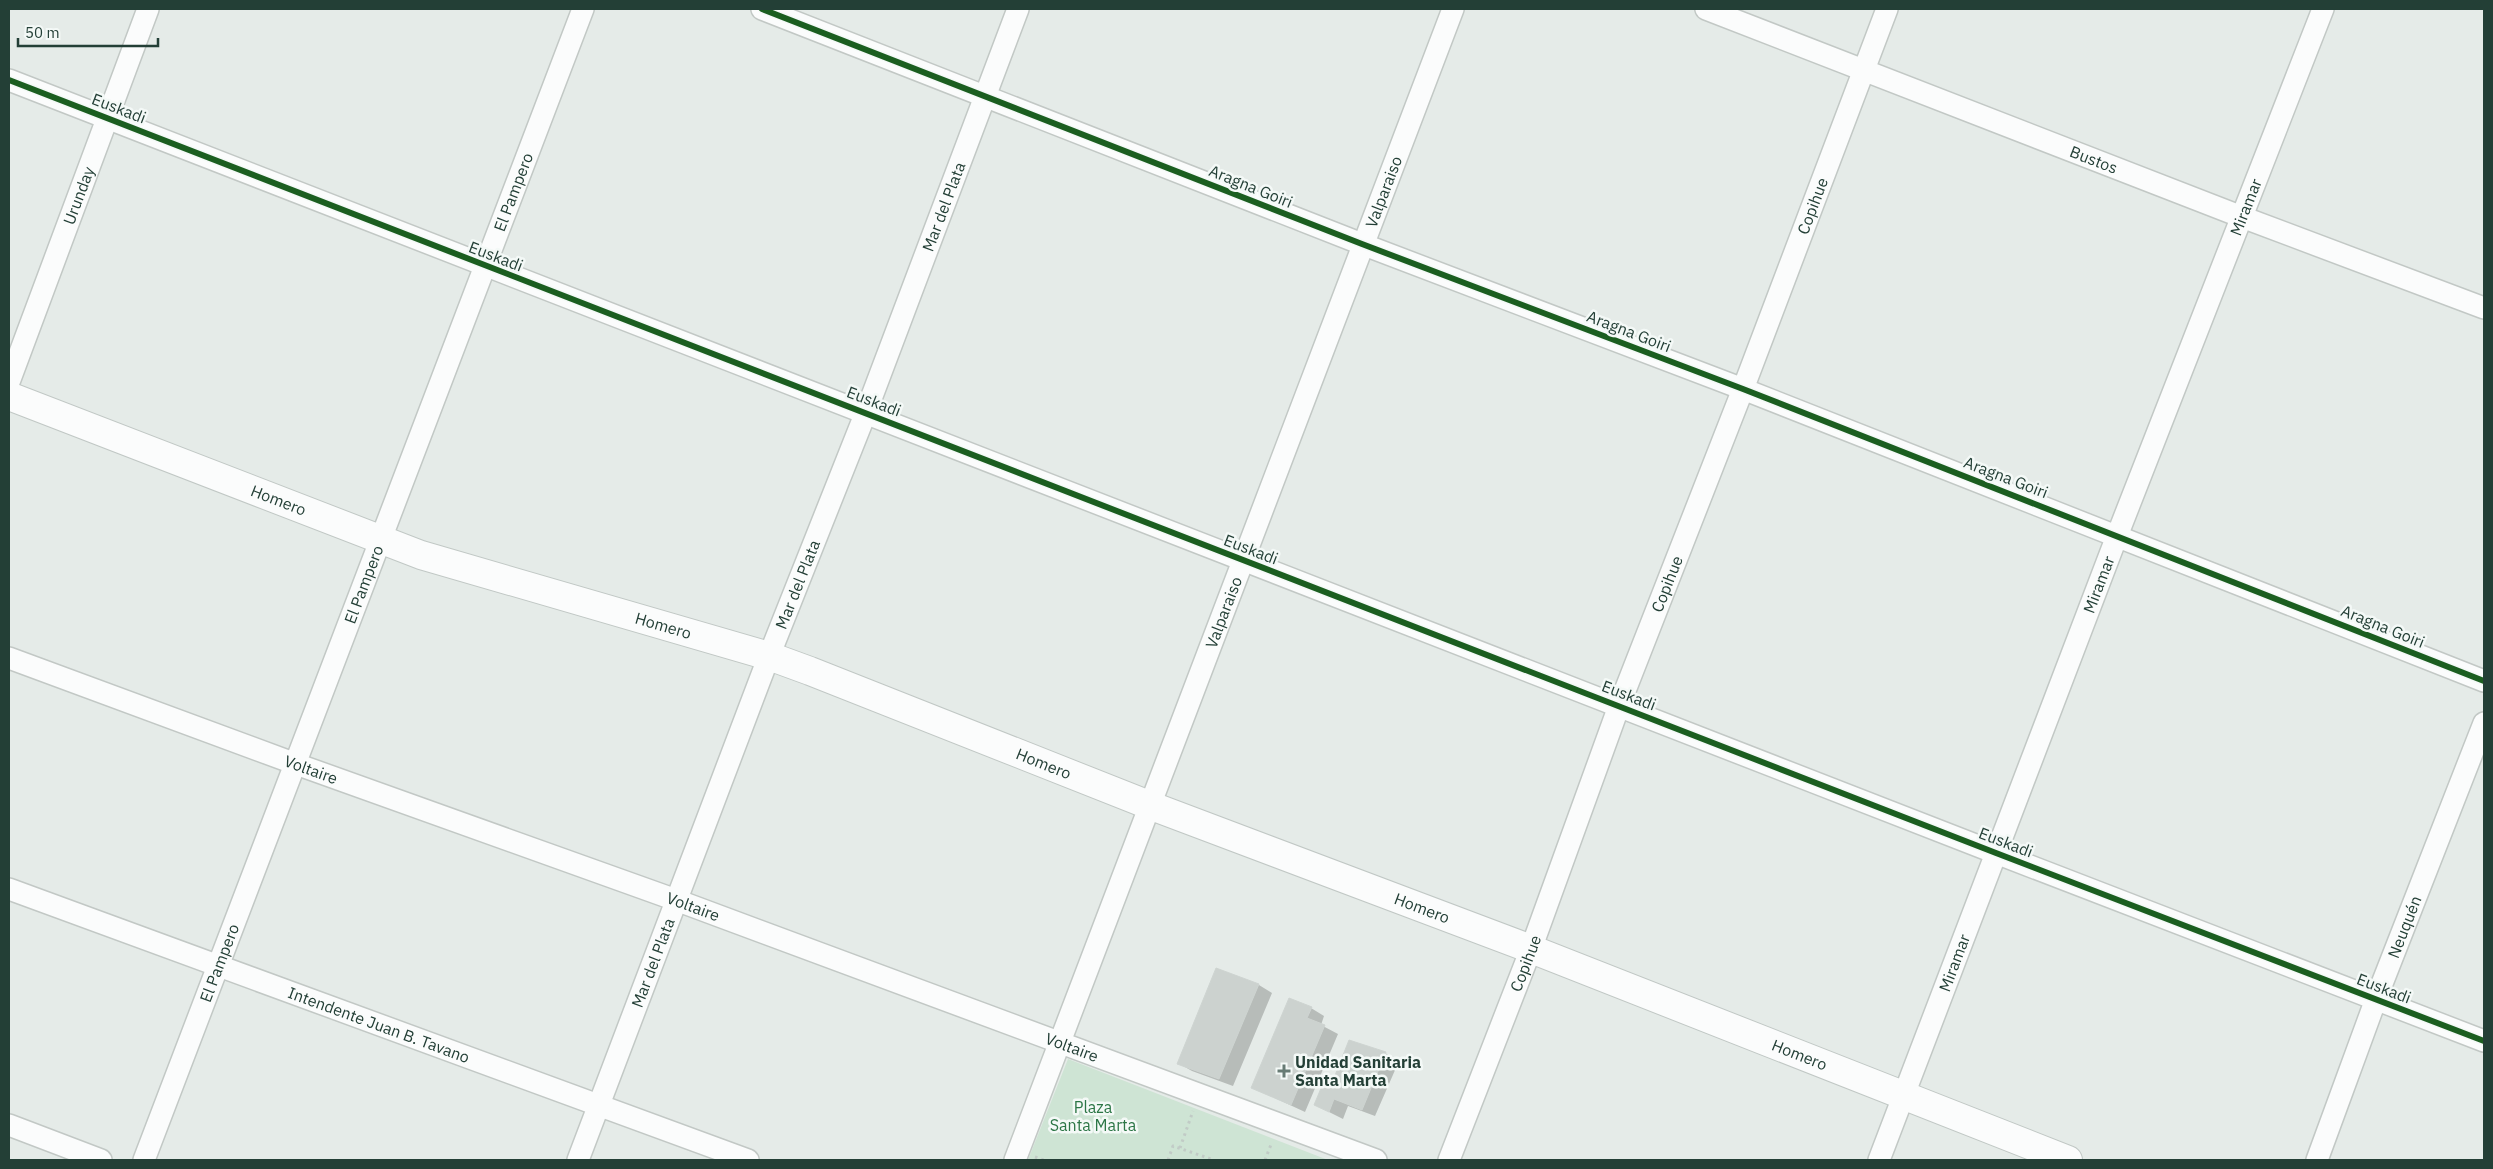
<svg xmlns="http://www.w3.org/2000/svg" width="2493" height="1169" font-family="'IBM Plex Sans',sans-serif">
  <style>
    .green { fill: #cee4d4 }
    .shadow { fill: #0003 }
    .building { fill: #ccd2cf; stroke: #ced4d1 }
    .lines { fill: none; stroke-linecap: round; stroke-linejoin: round }
    .street-casing { stroke: #c2c8c5; stroke-width: 24 }
    .secondary-casing { stroke: #c1c8c5; stroke-width: 30 }
    .path { stroke: #c1cbc6; stroke-width: 3; stroke-dasharray: 2.5 4; stroke-linecap: butt }
    .street { stroke: #fbfcfc; stroke-width: 21 }
    .secondary { stroke: #fbfcfc; stroke-width: 28 }
    .cycleway-casing { stroke: #f4f9f7; stroke-width: 9 }
    .cycleway { stroke: #1b5e20; stroke-width: 6 }
    .poi-dot { fill: #677b74; stroke: #f4f9f7; stroke-width: 2 }
    .labels { text-anchor: middle; dominant-baseline: central; stroke-width: 5; stroke-linejoin: round; paint-order: stroke }
    .street-label { font-size: 16px; fill: #233f36; stroke: #f4f9f7 }
    .poi-label { font-size: 16px; font-weight: bold; fill: #233f36; stroke: #f4f9f7; text-anchor: start }
    .park-label { font-size: 16px; fill: #2c7646; stroke: #f4f9f7 }
  </style>
  <rect width="100%" height="100%" fill="#e5ebe8"/>
  <path class="green" d="M1068,1059L1328,1160H1028Z"/>
  <path class="shadow" d="M1217,969L1259,985L1272,993L1233,1086L1192,1071L1178,1063Z
    M1311,1008L1324,1016L1321,1025L1338,1034L1305,1112L1253,1088Z
    M1385,1053L1399,1061L1375,1116L1348,1106L1343,1119L1329,1112L1333,1084Z"/>
  <path class="building" d="M1216,968L1259,984L1219,1079L1177,1064Z
    M1289,998L1312,1007L1307,1018L1325,1025L1291,1105L1251,1088Z
    M1349,1040L1386,1052L1362,1110L1334,1099L1329,1112L1314,1105L1324,1081L1332,1083Z"/>
  <g class="lines">
    <g class="street-casing">
      <g id="street">
        <path d="M762,9L1362,244L1743,389L2484,681"/>
        <path id="s1" d="M1706,9L2242,217L2484,308"/>
        <path d="M9,80L1996,853L2484,1041"/>
        <path id="s2" d="M9,382L148,9"/>
        <path id="s3" d="M9,658L296,764L676,900L1376,1160"/>
        <path id="s4" d="M9,889L748,1160"/>
        <path d="M9,1125L101,1160"/>
        <path id="s5" d="M144,1160L583,9"/>
        <path id="s6" d="M578,1160L769,656L866,412L1018,9"/>
        <path id="s7" d="M1015,1160L1453,9"/>
        <path id="s8" d="M1449,1160L1531,949L1619,706L1743,389L1887,9"/>
        <path id="s9" d="M1879,1160L2117,536L2323,9"/>
        <path id="s10" d="M2317,1160L2376,999L2484,723"/>
      </g>
    </g>
    <g class="secondary-casing">
      <g id="secondary">
        <path id="s11" d="M9,396L421,555L769,656L810,671L1149,805L1531,949L2068,1160"/>
      </g>
    </g>
    <path class="path" d="M1180,1148L1193,1111
      M1035,1157L1044,1160
      M1168,1160L1173,1146L1214,1160
      M1265,1160L1272,1142"/>
    <use href="#street" class="street"/>
    <use href="#secondary" class="secondary"/>
    <g class="cycleway-casing">
      <path id="cycleway" d="M762,9L1362,244L1743,389L2484,681
        M9,80L1996,853L2484,1041"/>
    </g>
    <use href="#cycleway" class="cycleway"/>
  </g>
  <path class="poi-dot" d="M1281.5 1063.5h5v5h5v5h-5v5h-5v-5h-5v-5h5z"/>
  <g class="labels">
    <g class="street-label">
      <text transform="translate(119 108) rotate(21)">Euskadi</text>
      <text stroke="none"><textPath href="#s1" startOffset="416">Bustos</textPath></text>
      <text transform="translate(1251 186) rotate(22)">Aragna Goiri</text>
      <text stroke="none"><textPath href="#s5" startOffset="1036">El Pampero</textPath></text>
      <text stroke="none"><textPath href="#s7" startOffset="1036">Valparaiso</textPath></text>
      <text stroke="none"><textPath href="#s2" startOffset="199">Urunday</textPath></text>
      <text stroke="none"><textPath href="#s8" startOffset="1021">Copihue</textPath></text>
      <text stroke="none"><textPath href="#s9" startOffset="1021">Miramar</textPath></text>
      <text stroke="none"><textPath href="#s6" startOffset="1021">Mar del Plata</textPath></text>
      <text transform="translate(496 256) rotate(21)">Euskadi</text>
      <text transform="translate(1629 331) rotate(21)">Aragna Goiri</text>
      <text transform="translate(874 401) rotate(21)">Euskadi</text>
      <text transform="translate(2006 477) rotate(21)">Aragna Goiri</text>
      <text stroke="none"><textPath href="#s11" startOffset="289">Homero</textPath></text>
      <text transform="translate(1251 549) rotate(21)">Euskadi</text>
      <text stroke="none"><textPath href="#s5" startOffset="616">El Pampero</textPath></text>
      <text stroke="none"><textPath href="#s6" startOffset="616">Mar del Plata</textPath></text>
      <text stroke="none"><textPath href="#s8" startOffset="616">Copihue</textPath></text>
      <text stroke="none"><textPath href="#s9" startOffset="616">Miramar</textPath></text>
      <text stroke="none"><textPath href="#s7" startOffset="586">Valparaiso</textPath></text>
      <text stroke="none"><textPath href="#s11" startOffset="694">Homero</textPath></text>
      <text transform="translate(2383 626) rotate(22)">Aragna Goiri</text>
      <text transform="translate(1629 695) rotate(21)">Euskadi</text>
      <text stroke="none"><textPath href="#s11" startOffset="1099">Homero</textPath></text>
      <text stroke="none"><textPath href="#s3" startOffset="322">Voltaire</textPath></text>
      <text transform="translate(2006 842) rotate(21)">Euskadi</text>
      <text stroke="none"><textPath href="#s3" startOffset="728">Voltaire</textPath></text>
      <text stroke="none"><textPath href="#s11" startOffset="1504">Homero</textPath></text>
      <text stroke="none"><textPath href="#s10" startOffset="249">Neuquén</textPath></text>
      <text stroke="none"><textPath href="#s6" startOffset="211">Mar del Plata</textPath></text>
      <text stroke="none"><textPath href="#s9" startOffset="211">Miramar</textPath></text>
      <text stroke="none"><textPath href="#s5" startOffset="211">El Pampero</textPath></text>
      <text stroke="none"><textPath href="#s8" startOffset="211">Copihue</textPath></text>
      <text transform="translate(2384 988) rotate(21)">Euskadi</text>
      <text stroke="none"><textPath href="#s4" startOffset="394">Intendente Juan B. Tavano</textPath></text>
      <text stroke="none"><textPath href="#s3" startOffset="1132">Voltaire</textPath></text>
      <text stroke="none"><textPath href="#s11" startOffset="1909">Homero</textPath></text>
    </g>
    <g class="poi-label">
      <text x="1295" y="1062">Unidad Sanitaria<tspan x="1295" dy="18">Santa Marta</tspan></text>
    </g>
    <g class="park-label">
      <text x="1093" y="1107">Plaza<tspan x="1093" dy="18">Santa Marta</tspan></text>
    </g>
  </g>
  <rect width="2493" height="1169" fill="none" stroke="#233f36" stroke-width="20"/>
  <path d="M18 38v8h140v-8" fill="none" stroke="#233f36" stroke-width="2.5"/>
  <text x="25" y="38" font-size="15" fill="#233f36" stroke="#f4f9f7" stroke-width="4" paint-order="stroke">50 m</text>
</svg>
